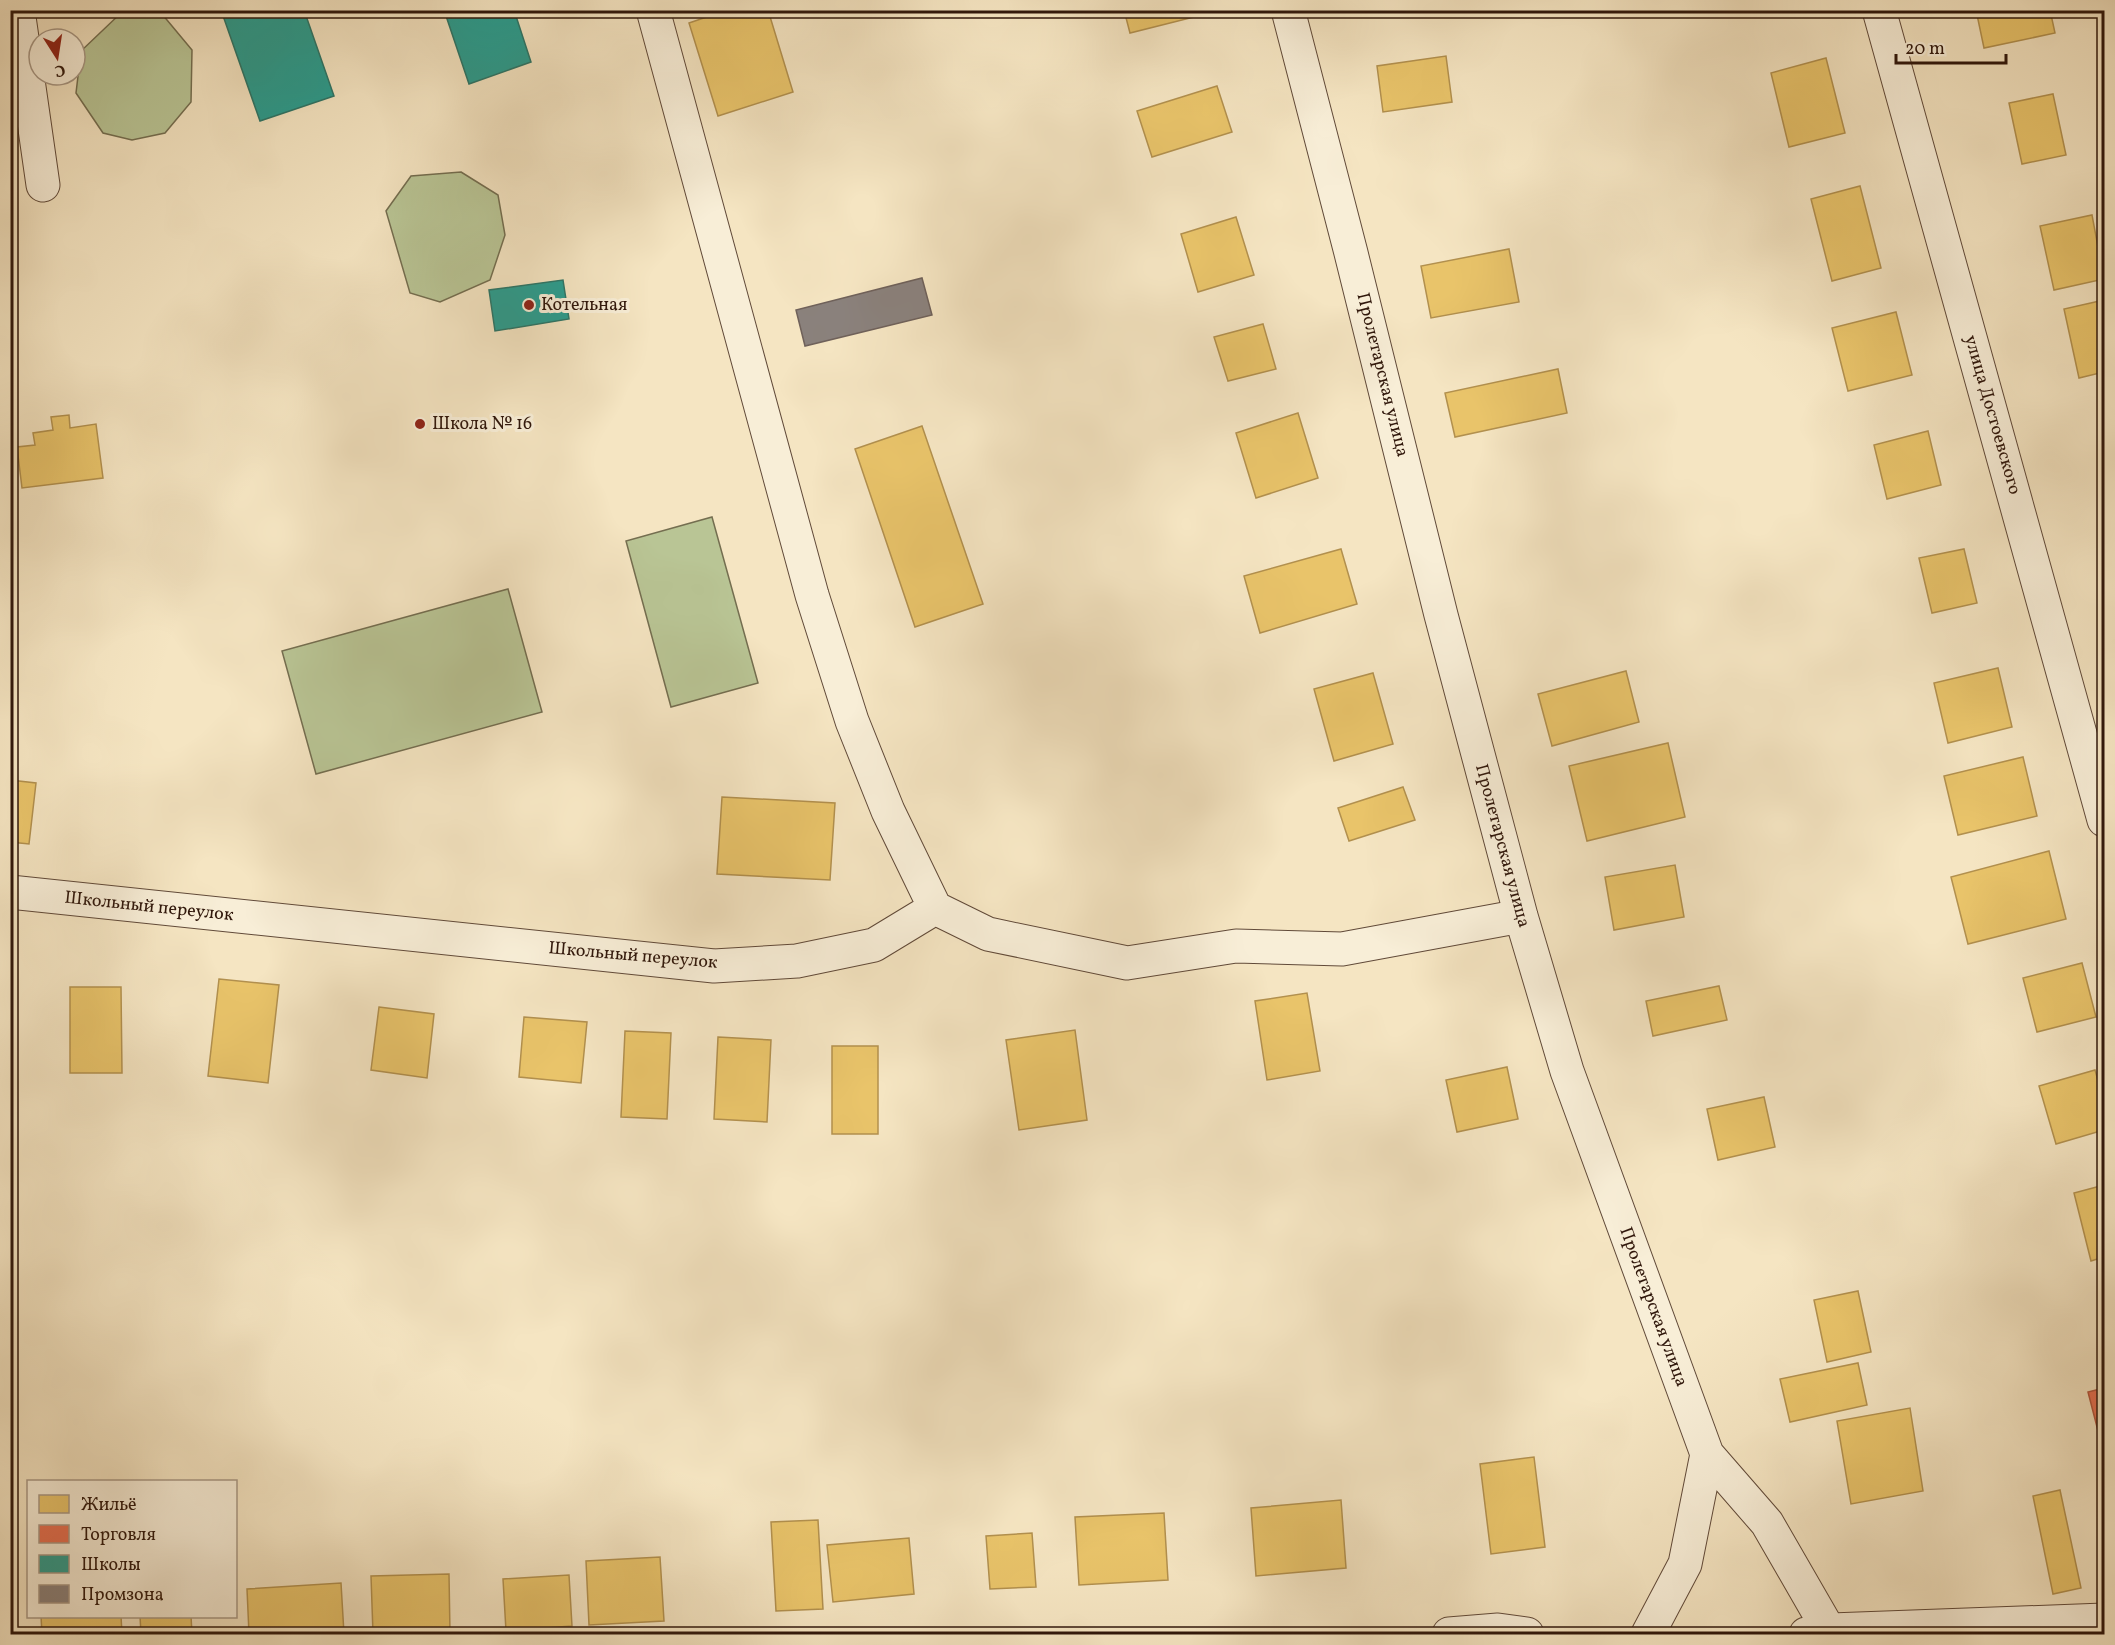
<svg xmlns="http://www.w3.org/2000/svg" width="2115" height="1645" font-family="Vollkorn,serif">
  <style>
    .green { fill: #b9c595; stroke: #746e50; stroke-width: 1.5 }
    .homes { fill: #e9c46a; stroke: #b2904e; stroke-width: 1.5 }
    .shops { fill: #e76f51; stroke: #b0553c; stroke-width: 1.5 }
    .schools { fill: #2a9d8f; stroke: #2c7567; stroke-width: 1.5 }
    .industry { fill: #8a817c; stroke: #6f615a; stroke-width: 1.5 }
    .lines { fill: none; stroke-linecap: round; stroke-linejoin: round }
    .minor-casing { stroke: #614a39; stroke-width: 35 }
    .minor { stroke: #f8eed7; stroke-width: 33 }
    .poi-dot { fill: #8f2418; stroke: #f8eed7; stroke-width: 2 }
    .labels { text-anchor: middle; dominant-baseline: central; stroke-width: 6; stroke-linejoin: round; paint-order: stroke }
    .poi-label { font-size: 18px; fill: #30170b; stroke: #f8eed7; text-anchor: start }
    .street-label { font-size: 18px; fill: #30170b; stroke: #f8eed7 }
  </style>
  <rect width="100%" height="100%" fill="#f5e5c2"/>
  <filter id="stains"><feTurbulence type="fractalNoise" baseFrequency=".00333" numOctaves="4"/><feColorMatrix values="0 0 0 0 .2 0 0 0 0 .09 0 0 0 0 .02 0 0 0 .5 -.17"/></filter>
  <radialGradient id="worn" r=".72"><stop offset=".6" stop-color="#630" stop-opacity="0"/><stop offset="1" stop-color="#630" stop-opacity=".3"/></radialGradient>
  <path class="green" d="M123,11L162,14L192,50L191,102L165,133L132,140L103,133L76,93L81,51Z
    M461,172L498,195L505,235L490,280L440,302L410,293L386,211L411,176Z
    M712,517L758,683L671,707L626,541Z
    M508,589L542,712L316,774L282,651Z"/>
  <path class="homes" d="M727,10H768L793,92L718,116L689,23Z
    M1124,10H1192L1194,17L1130,33Z
    M1976,10H2050L2055,33L1984,48Z
    M1446,56L1452,102L1383,112L1377,66Z
    M1826,58L1845,133L1789,147L1771,73Z
    M1217,86L1232,132L1152,157L1137,111Z
    M2053,94L2066,155L2022,164L2009,103Z
    M1860,186L1881,268L1832,281L1811,199Z
    M2092,215L2104,279L2054,290L2040,226Z
    M1236,217L1254,275L1198,292L1181,234Z
    M1509,249L1519,302L1431,318L1421,266Z
    M2104,300V372L2079,378L2064,309Z
    M1896,312L1912,375L1848,391L1832,328Z
    M1263,324L1276,369L1228,381L1214,337Z
    M1558,369L1567,413L1455,437L1445,393Z
    M1298,413L1318,478L1256,498L1236,433Z
    M69,415L70,428L96,424L103,478L22,488L17,447L35,445L33,433L53,430L51,417Z
    M922,426L983,604L915,627L855,449Z
    M1928,431L1941,485L1887,499L1874,445Z
    M1341,549L1357,604L1260,633L1244,576Z
    M1964,549L1977,603L1932,613L1919,558Z
    M1998,668L2012,727L1948,743L1934,683Z
    M1626,671L1639,722L1552,746L1538,694Z
    M1373,673L1393,744L1334,761L1314,689Z
    M1668,743L1685,817L1587,841L1569,766Z
    M2023,757L2037,816L1958,835L1944,776Z
    M10,780L36,783L29,844L10,842Z
    M1403,787L1415,820L1349,841L1338,808Z
    M722,797L835,803L830,880L717,874Z
    M2049,851L2066,919L1968,944L1951,877Z
    M1675,865L1684,917L1614,930L1605,877Z
    M2082,963L2096,1017L2037,1032L2023,978Z
    M219,979L279,985L268,1083L208,1076Z
    M1719,986L1727,1020L1653,1036L1646,1001Z
    M70,987H121L122,1073H70Z
    M1307,993L1320,1071L1267,1080L1255,1001Z
    M379,1007L434,1014L427,1078L371,1070Z
    M524,1017L587,1022L581,1083L519,1077Z
    M1075,1030L1087,1120L1019,1130L1006,1040Z
    M625,1031L671,1033L667,1119L621,1117Z
    M718,1037L771,1040L767,1122L714,1119Z
    M832,1046H878V1134H832Z
    M1507,1067L1518,1119L1457,1132L1446,1080Z
    M2095,1070L2104,1102V1130L2056,1144L2039,1086Z
    M1764,1097L1775,1147L1718,1160L1707,1109Z
    M2104,1185V1257L2091,1261L2074,1193Z
    M1858,1291L1871,1352L1827,1362L1814,1300Z
    M1858,1363L1867,1405L1790,1422L1780,1379Z
    M1910,1408L1923,1491L1851,1504L1837,1421Z
    M1534,1457L1545,1547L1491,1554L1480,1464Z
    M2060,1490L2081,1588L2053,1594L2033,1496Z
    M1341,1500L1346,1568L1256,1576L1251,1508Z
    M1164,1513L1168,1580L1079,1585L1075,1517Z
    M818,1520L823,1609L776,1611L771,1522Z
    M1032,1533L1036,1587L990,1589L986,1536Z
    M909,1538L914,1594L833,1602L827,1545Z
    M660,1557L664,1621L589,1625L586,1561Z
    M449,1574L450,1634H373L371,1576Z
    M569,1575L572,1626L506,1631L503,1579Z
    M341,1583L344,1634H249L247,1589Z
    M41,1616H121L122,1634H42Z
    M140,1616H191L192,1634H141Z"/>
  <path class="shops" d="M2104,1388V1454L2088,1392Z"/>
  <path class="schools" d="M221,10H304L334,96L260,121Z
    M444,10H514L531,62L469,84Z
    M563,280L569,319L495,331L489,290Z"/>
  <path class="industry" d="M922,278L932,315L805,346L796,310Z"/>
  <g class="lines">
    <g class="minor-casing">
      <path id="minor" d="M18,10L43,185
        M653,10L812,595L852,721L888,811L935,908
        M1288,10L1351,253L1441,615L1521,916L1567,1071L1707,1454L1767,1523L1831,1634
        M1879,10L2104,820
        M10,892L714,966L797,961L874,945L935,908L988,934L1127,963L1236,946L1342,949L1521,916
        M1449,1634L1498,1630L1527,1634
        M1648,1634L1685,1564L1707,1454
        M1806,1634L1831,1630L2104,1620"/>
    </g>
    <use href="#minor" class="minor"/>
  </g>
  <g class="poi-dot">
    <circle cx="529" cy="305" r="6"/>
    <circle cx="420" cy="424" r="6"/>
  </g>
  <g class="labels">
    <g class="poi-label">
      <text x="541" y="305">Котельная</text>
      <text x="432" y="424">Школа № 16</text>
    </g>
    <g class="street-label">
      <text transform="translate(1382 375) rotate(76)">Пролетарская улица</text>
      <text transform="translate(1992 415) rotate(74)">улица Достоевского</text>
      <text transform="translate(1502 846) rotate(75)">Пролетарская улица</text>
      <text transform="translate(149 907) rotate(6)">Школьный переулок</text>
      <text transform="translate(633 956) rotate(5)">Школьный переулок</text>
      <text transform="translate(1653 1307) rotate(70)">Пролетарская улица</text>
    </g>
  </g>
  <rect width="2115" height="1645" fill="none" stroke="#f5e5c2" stroke-width="36"/>
  <rect x="12" y="12" width="2091" height="1621" fill="none" stroke="#30170b" stroke-width="3"/>
  <rect x="18" y="18" width="2079" height="1609" fill="none" stroke="#30170b" stroke-width="1.5"/>
  <rect x="27" y="1480" width="210" height="138" fill="#f8eed7" stroke="#a89885" stroke-width="1.5"/>
  <rect x="39" y="1495" width="30" height="18" fill="#e9c46a" stroke="#a89885" stroke-width="1.5"/>
  <text x="81" y="1510" font-size="18" fill="#30170b">Жильё</text>
  <rect x="39" y="1525" width="30" height="18" fill="#e76f51" stroke="#a89885" stroke-width="1.5"/>
  <text x="81" y="1540" font-size="18" fill="#30170b">Торговля</text>
  <rect x="39" y="1555" width="30" height="18" fill="#2a9d8f" stroke="#a89885" stroke-width="1.5"/>
  <text x="81" y="1570" font-size="18" fill="#30170b">Школы</text>
  <rect x="39" y="1585" width="30" height="18" fill="#8a817c" stroke="#a89885" stroke-width="1.5"/>
  <text x="81" y="1600" font-size="18" fill="#30170b">Промзона</text>
  <g transform="translate(57 57) rotate(168)"><circle r="28" fill="#f8eed7" stroke="#a89885" stroke-width="1.5"/>
  <path d="M0-4.5L10 22L0 15L-10 22Z" fill="#8f2418"/>
  <text y="-9" font-size="16" font-weight="bold" text-anchor="middle" fill="#30170b">С</text>
  </g>
  <path d="M1896 54v9h110v-9" fill="none" stroke="#30170b" stroke-width="3"/>
  <text x="1905" y="54" font-size="18" fill="#30170b" stroke="#f8eed7" stroke-width="4.5" paint-order="stroke">20 m</text>
  <rect width="100%" height="100%" filter="url(#stains)"/>
  <rect width="100%" height="100%" fill="url(#worn)"/>
</svg>
